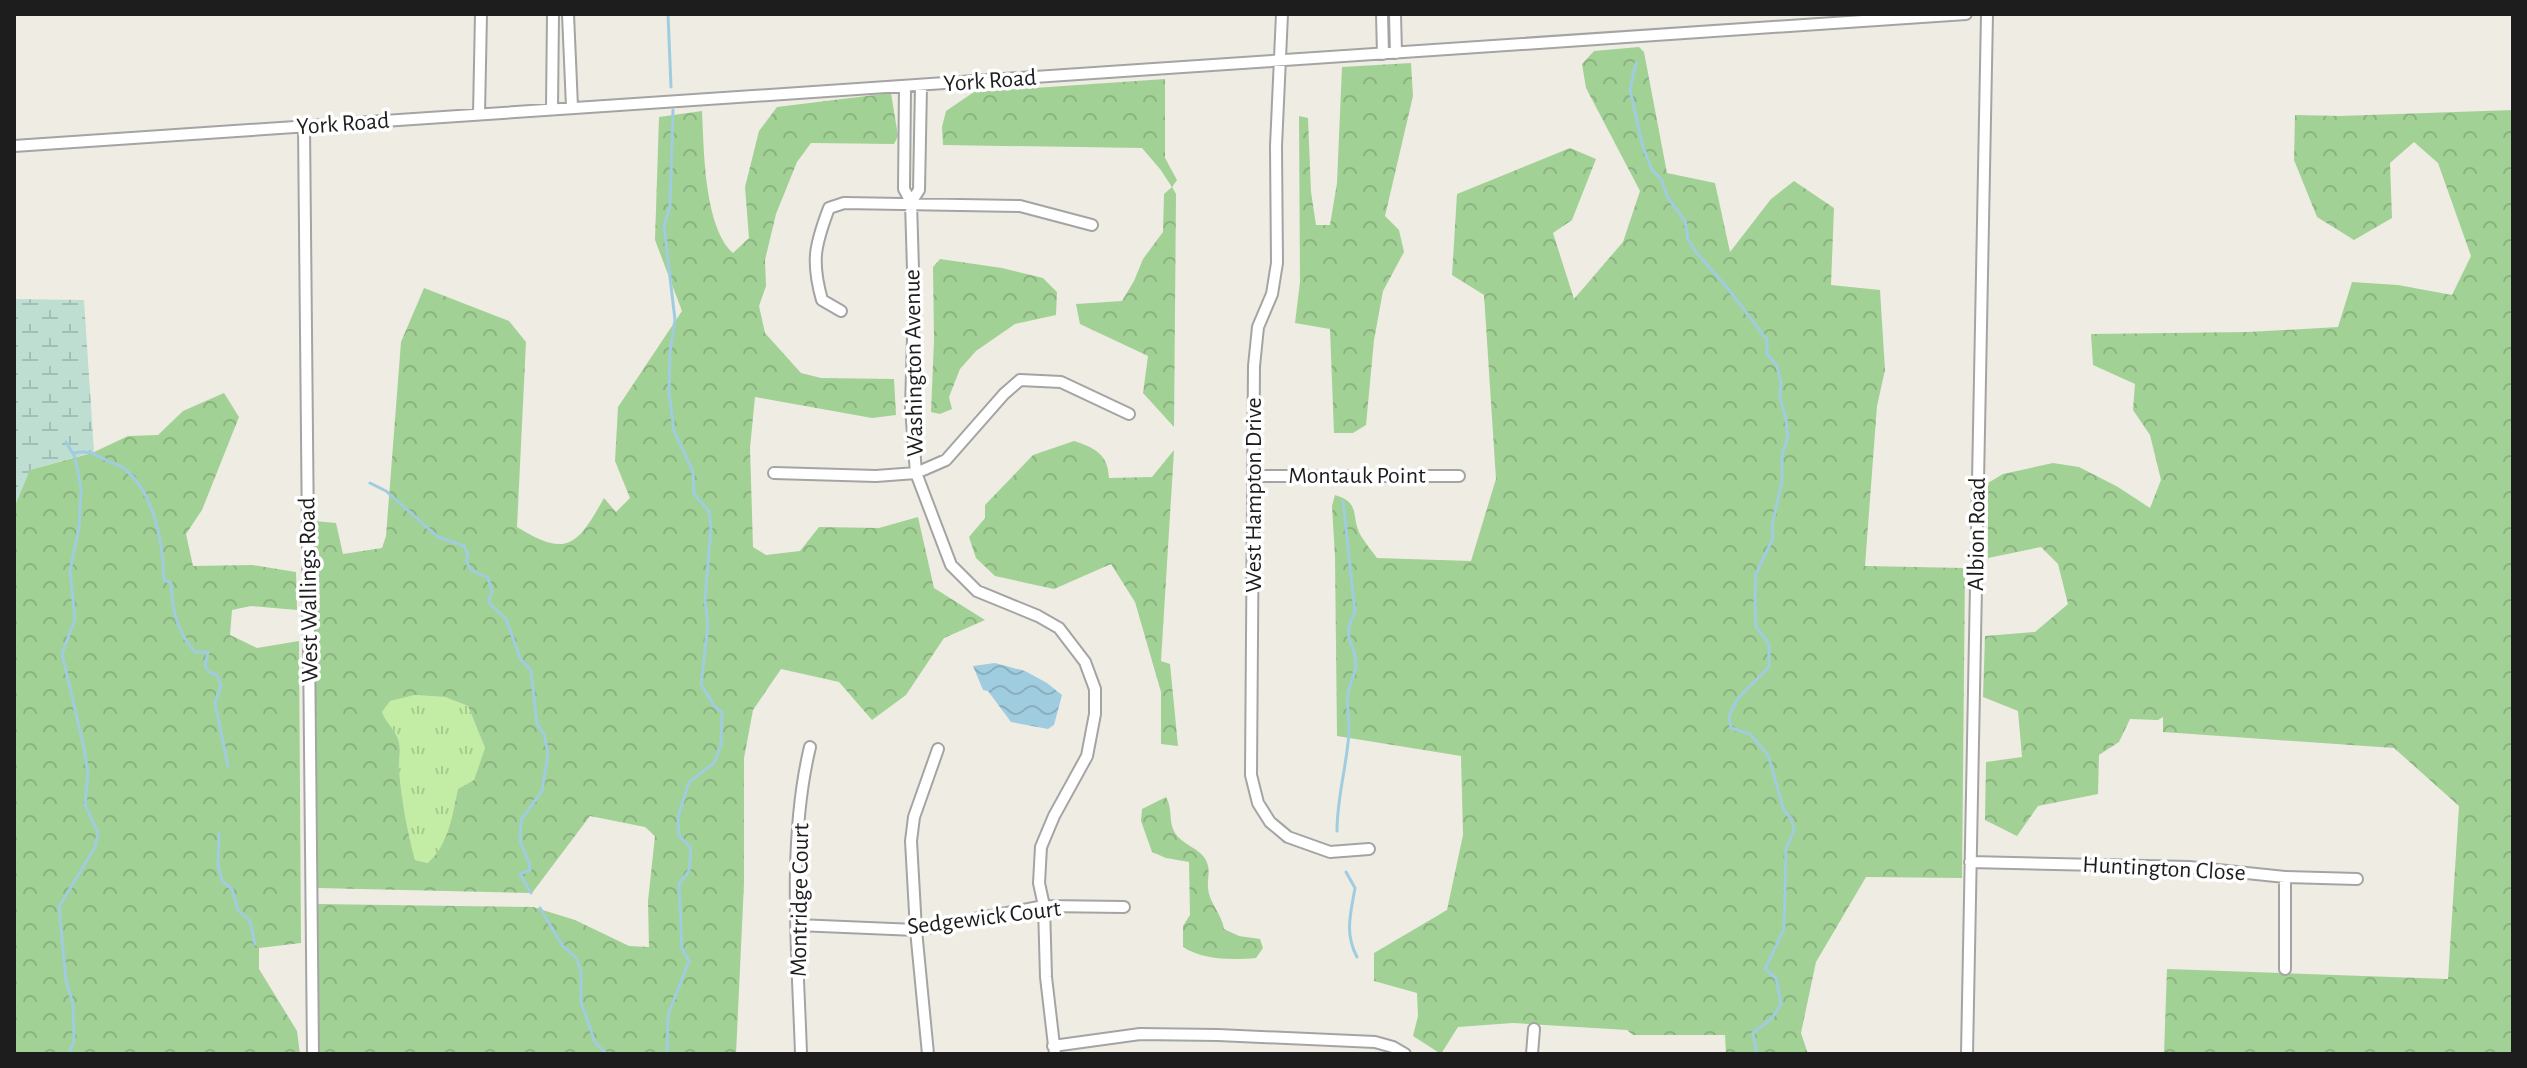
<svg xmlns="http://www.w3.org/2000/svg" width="2527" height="1068" font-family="'Alegreya Sans',sans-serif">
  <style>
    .grass { fill: url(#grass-tufts) }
    .forest { fill: url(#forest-crowns); fill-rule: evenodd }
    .wetland { fill: url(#wetland-marsh) }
    .water { fill: url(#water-waves) }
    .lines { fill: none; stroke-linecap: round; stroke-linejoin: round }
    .stream { stroke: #a0ccdf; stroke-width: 3 }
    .minor-casing { stroke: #a4a4a4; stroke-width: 14 }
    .minor { stroke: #fff; stroke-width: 10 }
    .labels { text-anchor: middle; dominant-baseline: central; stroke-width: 7; stroke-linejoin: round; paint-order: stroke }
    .street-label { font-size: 24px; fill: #1d1d1d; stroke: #fff }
  </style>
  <defs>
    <pattern id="grass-tufts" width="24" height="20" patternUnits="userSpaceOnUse" patternTransform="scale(2)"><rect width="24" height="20" fill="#c3eca5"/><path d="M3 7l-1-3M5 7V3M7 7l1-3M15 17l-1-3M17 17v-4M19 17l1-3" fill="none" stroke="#a7ca8e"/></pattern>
    <pattern id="forest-crowns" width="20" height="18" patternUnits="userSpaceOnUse" patternTransform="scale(2)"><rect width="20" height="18" fill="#a2d195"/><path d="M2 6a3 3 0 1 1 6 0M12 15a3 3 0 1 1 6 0" fill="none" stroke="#8bb380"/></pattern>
    <pattern id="wetland-marsh" width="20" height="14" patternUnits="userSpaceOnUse" patternTransform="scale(2)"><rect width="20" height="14" fill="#beded2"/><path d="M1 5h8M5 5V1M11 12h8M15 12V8" fill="none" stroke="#a3beb4"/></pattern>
    <pattern id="water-waves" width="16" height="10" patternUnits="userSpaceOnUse" patternTransform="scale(2)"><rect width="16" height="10" fill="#a0ccdf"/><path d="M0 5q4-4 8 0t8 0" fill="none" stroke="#89afbf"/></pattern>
  </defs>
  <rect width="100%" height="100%" fill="#efece3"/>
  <path class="grass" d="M415,695L445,697L468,706L485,748L474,780L458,789C452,816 449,844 429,863L415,860C407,830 402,802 399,771C398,761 402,749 398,739C394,728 386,723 382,712L389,701Z"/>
  <path class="forest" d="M1639,47L1644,52L1667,173L1715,183L1730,252L1771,199L1794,181L1834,208L1831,285L1880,290L1885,370L1877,406L1865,566L1965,568L1962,878L1866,877L1816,962L1801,1033L1808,1054H1726L1725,1035H1633L1627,1030L1513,1023L1458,1027L1441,1054L1413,1036L1418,1016L1417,993L1374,981V953L1447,910L1463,835L1461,756L1337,736L1335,557L1332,506L1335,495C1362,503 1350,517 1361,536C1366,544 1372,551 1377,558L1471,561L1496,479L1484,295L1452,275L1457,194L1570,148L1596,159L1572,220L1553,233L1574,299L1623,242L1640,191L1586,88L1582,64L1594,51Z
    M1411,63L1413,96L1385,216L1399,230L1404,252L1383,291L1374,340L1366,425L1353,433H1334L1330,329L1295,323L1300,282L1299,116L1308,118L1311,192L1316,225H1330L1337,183L1342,67Z
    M1165,79V158L1177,180L1172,187L1176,194L1174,427L1143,393L1148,356L1080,324L1076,304L1122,301L1134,281L1143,259L1163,232L1164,194L1172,187L1160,169L1142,148L943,145L942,127L946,111L974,92Z
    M891,93L898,136L894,144L811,143L797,162L776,214L765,260L766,286L759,306L765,333L801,373L821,378L894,379L896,415L872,418L755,397L750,448L753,547L766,555L800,551L819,527L879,528L918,517L934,588L985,620L944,638L906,695L872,720L839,682L781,669L753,710L744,758V883L736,1054H319L318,904L533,907L575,920L629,946L649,947L648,901L655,836L645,827L590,816L532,893L318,888L314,521L336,523L343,554L382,548L386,536L401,342L424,288L509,321L526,342L517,527C568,559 578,544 604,498L616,512L630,498L615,461L618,407L682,311L655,240L659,117L702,111C704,150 704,227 733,253L749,238L745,187L759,131L777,107ZM415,695L445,697L468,706L485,748L474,780L458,789C452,816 449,844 428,863L415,860C407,830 402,802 399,771C398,761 402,749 398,739C394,728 386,723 382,712L390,701Z
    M2513,110V1054H2164L2167,969L2448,979L2459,806L2394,748L2163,732V717L2158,720L2130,719L2119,742L2099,755L2098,794L2038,806L2017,836L1985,820L1986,762L2022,757L2018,711L1983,697L1985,636L2035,632L2068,604L2058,564L2041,547L1988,558V483L2003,474L2053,463L2079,467L2118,487L2150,508L2161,480L2150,435L2133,410L2135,384L2093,365L2091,334L2248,332L2338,327L2352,282L2398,285L2452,295L2471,256L2438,163L2414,142L2390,163L2392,218L2354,240L2317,217L2294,160L2295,115L2340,116Z
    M940,259L1002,268L1043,278L1057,292L1056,315L1015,324L976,351L960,369L949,397L952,409L940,414L931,412L934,340L933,267Z
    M224,393L239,417L202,510L186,534L193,566L252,565L296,572L297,610L251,606L232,610L230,635L257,648L299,641L301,943L259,948V969L297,1031L300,1054H14V508L29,470L92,453L128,436L158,435L183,411Z
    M1074,441C1095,448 1108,454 1109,478L1152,477L1174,450L1161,661L1170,664L1178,746L1161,744V692L1135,602L1111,564L1054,589L995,576L976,558L969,537L985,518V505L1033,455Z
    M1166,797C1173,809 1168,822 1175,833C1182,844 1196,847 1204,857C1212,869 1207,876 1208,888C1209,903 1222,914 1224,929L1239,936L1260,939L1263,948L1256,958C1232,960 1203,960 1183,947V926L1190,915L1189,862L1166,858L1152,852L1141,821L1142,809Z"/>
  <path class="wetland" d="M14,299L84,300L94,452L30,470L14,508Z"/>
  <path class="water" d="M995,663L1025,671L1047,683L1062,695L1054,725L1048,729L1011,722L988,691L983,690L973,666Z"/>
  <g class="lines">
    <path class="stream" d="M668,14L671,87
      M1636,63L1630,90L1643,147L1652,170L1661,179L1668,198L1685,221L1688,239L1695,251L1726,286L1767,340V354L1777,366L1781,382L1780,398L1786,419L1788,437L1782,455V482L1772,525L1773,538L1756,574L1755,598L1756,627L1769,644V667L1738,698L1729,716L1731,728L1750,734L1768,755L1784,811L1791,818L1794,830L1786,849L1784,929L1765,969L1776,978L1781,1004L1772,1018L1753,1033L1757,1054
      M66,442L75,457L81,489L79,527L70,571L75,619L62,654L84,748L88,774L85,804L98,833L95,847L59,907L66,981L73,1004L74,1041L69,1054
      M73,453C89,450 94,454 108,461C113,464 121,465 125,469C155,494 163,544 164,580L171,583C172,610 177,632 195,652H208L205,666L209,672L217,675L221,685L215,703L228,766
      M370,483L386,491L438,537L464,546L468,554L466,561L471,570L488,578L492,591L489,599L490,604L506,619L521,660L531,670L537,724L544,734L548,754L542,791L521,820L520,841L529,863L530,870L520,874L531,893
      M1337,831C1337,797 1347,765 1349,732C1350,718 1345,703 1349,689C1351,680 1355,674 1356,665C1356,642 1340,641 1355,612L1343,501
      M219,834L218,865L222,881L232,889L238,910L250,921L255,944
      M1346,872L1355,888C1351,912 1344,933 1357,957
      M540,908L562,945L576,958L581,970V1002L595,1042L607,1054
      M667,1054L668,1015L689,961L682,949L679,884L689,871L691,848L679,836L678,817L689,782L714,763L721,746L722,712L714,706L701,684L708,625L705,599L711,527L709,511L694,494L693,472L674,431L669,392L670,351L675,320L664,226L670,207L673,110"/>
    <g class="minor-casing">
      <path id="minor" d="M568,14L572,107
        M1282,14L1276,146L1277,263L1272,294L1258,327L1254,366L1251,775L1258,803L1270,822L1288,837L1330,852L1369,849
        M1382,14L1383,54
        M1395,14L1396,53
        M905,87L904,189L911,202L914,304L911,408L916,473L951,565L977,591L1038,616L1059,628L1085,662L1095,689V714L1087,756L1054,816L1041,847L1039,883L1044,906L1046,977L1055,1054
        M552,108L553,14
        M479,114L481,14
        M304,126L313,1054
        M14,146L1966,14
        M911,202L919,190L921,86
        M841,311L822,300C811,261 815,245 829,208L844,203L1020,206L1092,225
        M774,473L876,476L916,473L946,460L1004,394L1020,380L1061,382L1129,414
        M1254,476H1459
        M1970,862L2189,867L2285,877L2357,879
        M797,925L916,930L1044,906L1124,907
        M2285,969V877
        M1053,1046L1140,1034L1218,1035L1375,1042L1393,1047L1405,1054
        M801,1054C798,957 787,842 810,747
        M928,1054L916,930L911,841L914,817L938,749
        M1532,1054L1534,1029
        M1967,1054L1987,14"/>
    </g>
    <use href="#minor" class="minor"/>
  </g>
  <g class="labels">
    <g class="street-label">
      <text transform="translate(990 81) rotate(-4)">York Road</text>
      <text transform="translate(343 124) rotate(-4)">York Road</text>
      <text transform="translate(914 363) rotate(-91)">Washington Avenue</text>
      <text x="1357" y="476">Montauk Point</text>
      <text transform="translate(1254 495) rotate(-90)">West Hampton Drive</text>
      <text transform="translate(1977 534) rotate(-89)">Albion Road</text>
      <text transform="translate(309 590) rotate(-91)">West Wallings Road</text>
      <text transform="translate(2164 869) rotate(3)">Huntington Close</text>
      <text transform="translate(800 900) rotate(-89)">Montridge Court</text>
      <text transform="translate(984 918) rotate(-7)">Sedgewick Court</text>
    </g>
  </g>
  <rect width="2527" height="1068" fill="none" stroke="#1d1d1d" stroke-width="32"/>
</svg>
